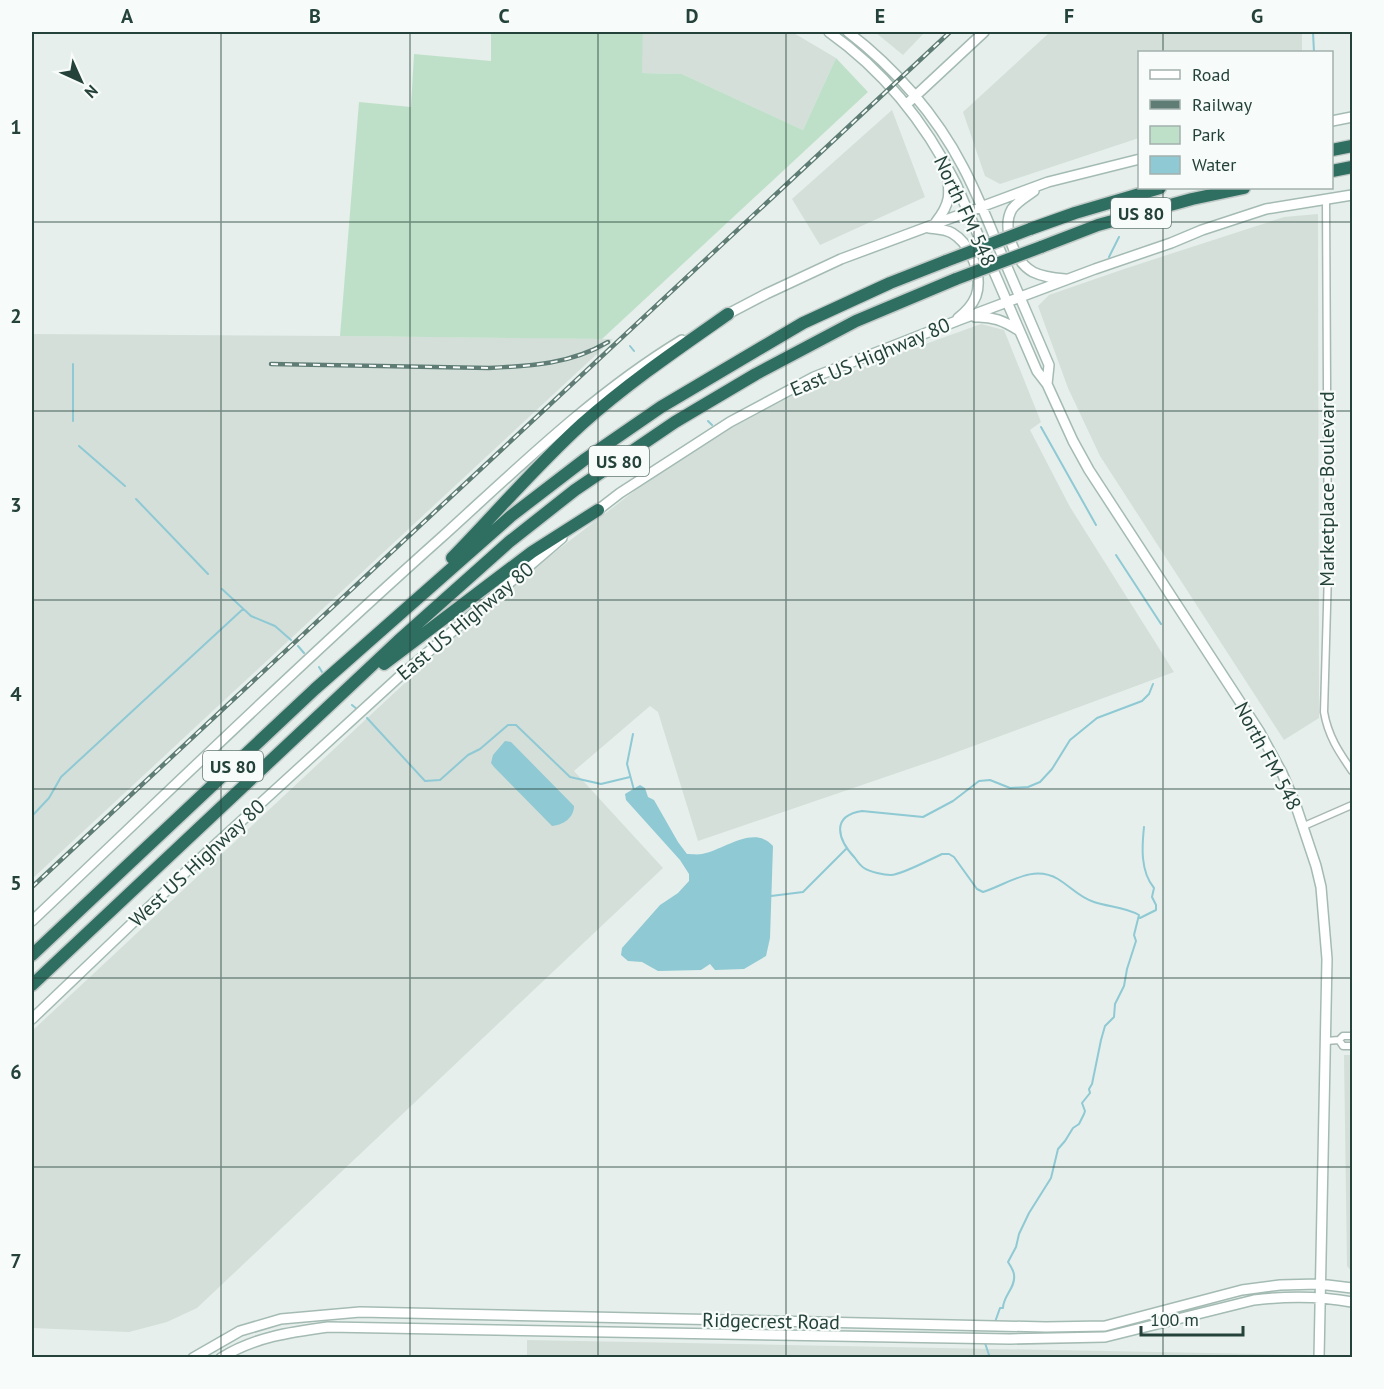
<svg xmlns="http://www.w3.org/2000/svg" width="1384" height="1389" font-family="'PT Sans',sans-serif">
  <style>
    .built { fill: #d4dfda }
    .green { fill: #bfe0c8 }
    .water { fill: #8ec9d4 }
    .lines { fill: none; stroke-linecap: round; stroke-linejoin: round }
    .stream { stroke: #8ec9d4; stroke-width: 2 }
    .street-casing { stroke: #a8b8b2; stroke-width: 9 }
    .secondary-casing { stroke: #a4bbb3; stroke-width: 12 }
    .highway-casing { stroke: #c2cac8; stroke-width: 15 }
    .street { stroke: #fff; stroke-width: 6 }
    .secondary { stroke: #fff; stroke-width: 9 }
    .highway { stroke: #2f6f62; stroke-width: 12 }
    .rail-casing { stroke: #5f7d75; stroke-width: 4.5 }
    .rail { stroke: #f7fbf9; stroke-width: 2; stroke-dasharray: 7; stroke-linecap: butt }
    .highway-bridge-casing { stroke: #c2cac8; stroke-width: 15; stroke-linecap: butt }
    .highway-bridge { stroke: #2f6f62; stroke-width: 12 }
    .grid { fill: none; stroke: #24423a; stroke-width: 1.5; stroke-opacity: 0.55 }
    .labels { text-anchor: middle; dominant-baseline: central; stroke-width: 4.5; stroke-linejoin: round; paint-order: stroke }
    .shield { fill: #f7fbf9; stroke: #637a73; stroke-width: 1.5 }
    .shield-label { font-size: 18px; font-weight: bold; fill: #24423a }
    .street-label { font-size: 20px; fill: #24423a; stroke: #f7fbf9 }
    .neatline { fill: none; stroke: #24423a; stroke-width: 2 }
    .grid-label { font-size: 20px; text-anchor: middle; font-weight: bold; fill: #24423a }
  </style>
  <rect width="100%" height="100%" fill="#e6efeb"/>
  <path class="built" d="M643,32H792L836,58L803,130L682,74L641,73Z
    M875,32H925L903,55Z
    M1050,32H1302V52H1140L1139,138L1000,184L985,176L963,112Z
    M892,110L925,197L820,245L792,199Z
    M1318,214L1319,718L1284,740L1100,456L1068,388L1038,306L1049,295L1124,269L1284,217Z
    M981,324L1004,330L1041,422L1030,430L1070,507L1174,672L938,759L698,841L658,712L650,706L574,771L663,868L197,1308L167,1322L129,1332L32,1328V1031L498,596L655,475L719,434L792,396L881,360Z
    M32,334L340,336L613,339L32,879Z
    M1344,1055H1352V1272L1347,1266Z
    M527,1340L1311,1355V1357L527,1358Z"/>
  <path class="green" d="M491,32H643L642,73L682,74L803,130L836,58L868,92L602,339L340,336L359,102L411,107L414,54L491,61Z"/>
  <path class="water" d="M505,741L511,742L574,806C574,818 563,825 552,826L494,767L491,763L493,755Z
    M640,785L645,788L648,797L654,800L678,842L687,854C691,854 697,855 702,854C724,850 754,824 773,846L770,938L766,956L744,969L715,970L710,964L701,970L658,971L642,962L628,961L621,955L622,948L660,905L678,893L689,881V874L680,860L626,800L625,794Z"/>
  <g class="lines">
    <path class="stream" d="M1313,32L1314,52
      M1109,257L1119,237
      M630,346L634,351
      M73,364V421
      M708,421L712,425
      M1041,427L1096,525
      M79,446L125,486
      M136,499L208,574
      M1116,555L1161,624
      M222,589L251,616L275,626L291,640
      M298,646L304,653
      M319,667L322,672
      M352,705L358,710
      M367,718L425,781L440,780L468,755L480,749L508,725H516L570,777L601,784L630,777
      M633,734L627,764L634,790
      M32,816L49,798L61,777L243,609
      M771,896L803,892L846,849
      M1140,918L1156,910V905L1152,897L1154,888C1140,871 1142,846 1144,827
      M995,1322L1000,1308H1003C1003,1296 1016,1287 1014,1275C1014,1271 1010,1265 1008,1262L1016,1247L1019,1234L1029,1213L1051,1178L1058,1149L1065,1141L1073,1128L1079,1124L1084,1114L1085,1111L1082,1103L1090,1093L1089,1089L1092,1084L1101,1040L1105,1026L1114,1017L1115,1004L1124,986L1127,969L1136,941L1134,935L1139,915C1125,907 1109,907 1094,902C1080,898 1071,887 1058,879C1032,864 1008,884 983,892L977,889L954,857L949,854H942C931,859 901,875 891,875C884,875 870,872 864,868C861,866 857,861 855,858C838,840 830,816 862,811L923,817L953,801L979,781L990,780L1010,788L1028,787L1040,782L1052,769L1070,740L1097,718L1142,701L1149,694L1153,684
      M985,1343L990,1358"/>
    <g class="street-casing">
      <path id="street" d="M1326,199L1328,572L1324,712C1328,736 1339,752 1352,771
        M1304,826L1352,805
        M1339,1040L1343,1046H1352
        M1326,1041L1339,1040L1343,1036H1352"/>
    </g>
    <g class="secondary-casing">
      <path id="secondary" d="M829,32C884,71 926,124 956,184L1037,371L1047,384L1073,441L1089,470L1259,731L1282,773L1295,803L1316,866L1321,887L1327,959L1319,1358
        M848,32C895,68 936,115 963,167C979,197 991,229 1004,260C1019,295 1034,330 1049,365L1047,384
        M910,101L984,32
        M1332,121L1352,117
        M1034,191C1026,197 1018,201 1012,209C1001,228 1015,262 1033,272C1043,277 1054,278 1065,279
        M936,222C951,203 950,194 947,171
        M929,228C937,229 945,229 952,233C971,244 983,276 976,296C972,306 966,312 958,318
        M722,317L766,294L841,259L1048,182L1140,159
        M975,317C992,316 1004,321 1018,330
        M594,513L620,493L730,422L814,377L959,320L1095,269L1171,243L1202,230L1266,209L1352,195
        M32,921C168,792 303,661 443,536C519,467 593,394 682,340
        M32,1019L192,866L400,676L562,538
        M193,1358L240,1331L281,1319L360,1312L1046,1327L1105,1326L1242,1290L1280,1285L1319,1284L1352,1288
        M221,1358C254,1337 291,1332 328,1327L1010,1339L1105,1337L1254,1300C1287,1296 1320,1296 1352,1302"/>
    </g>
    <g class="highway-casing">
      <path id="highway" d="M1332,150L1352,146
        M1332,171L1352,167
        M1030,229L1075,213L1160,188
        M1041,247L1098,225L1192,199L1244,188
        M452,558C496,513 536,466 582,424C628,383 678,349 728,314
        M384,664L532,552L598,510
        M32,955L315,689L511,516L584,460L661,407L803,323L890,283L946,261
        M32,985L398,641L509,542L575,490L675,422L756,374L856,321L956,279"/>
    </g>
    <use href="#street" class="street"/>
    <use href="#secondary" class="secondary"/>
    <use href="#highway" class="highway"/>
    <g class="rail-casing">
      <path id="rail" d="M271,364L489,368C531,366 571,364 608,342
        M32,887L950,32"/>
    </g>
    <use href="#rail" class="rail"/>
    <g class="highway-bridge-casing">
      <path id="highway-bridge" d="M946,261L1030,229
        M956,279L1041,247"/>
    </g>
    <use href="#highway-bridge" class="highway-bridge"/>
  </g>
  <path class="grid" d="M221,32V1358M410,32V1358M598,32V1358M786,32V1358M974,32V1358M1163,32V52M1163,188V1358M32,222H1352M32,411H1352M32,600H1352M32,789H1352M32,978H1352M32,1167H1352"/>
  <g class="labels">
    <g class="shield">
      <rect x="1111" y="198" width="60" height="30" rx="4.5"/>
      <rect x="589" y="446" width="60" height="30" rx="4.5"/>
      <rect x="203" y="751" width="60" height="30" rx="4.5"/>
    </g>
    <g class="shield-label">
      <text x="1141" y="213">US 80</text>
      <text x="619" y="461">US 80</text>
      <text x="233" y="766">US 80</text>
    </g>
    <g class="street-label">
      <text transform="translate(965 211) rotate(65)">North FM 548</text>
      <text transform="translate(870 357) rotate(-23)">East US Highway 80</text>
      <text transform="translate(1327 489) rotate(-90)">Marketplace Boulevard</text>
      <text transform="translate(465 621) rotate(-40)">East US Highway 80</text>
      <text transform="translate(1268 756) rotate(62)">North FM 548</text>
      <text transform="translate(197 863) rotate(-43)">West US Highway 80</text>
      <text transform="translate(771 1321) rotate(1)">Ridgecrest Road</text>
    </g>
  </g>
  <rect width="1384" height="1389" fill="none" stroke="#f7fbf9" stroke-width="66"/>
  <rect x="1138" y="51" width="195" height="138" fill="#f7fbf9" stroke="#a3b1ad" stroke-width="1.5"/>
  <rect x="1150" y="70" width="30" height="9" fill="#ffffff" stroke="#a3b1ad" stroke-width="1.5"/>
  <text x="1192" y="81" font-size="18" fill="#24423a">Road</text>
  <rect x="1150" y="100" width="30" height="9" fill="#5f7d75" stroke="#a3b1ad" stroke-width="1.5"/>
  <text x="1192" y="111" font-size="18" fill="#24423a">Railway</text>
  <rect x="1150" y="126" width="30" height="18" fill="#bfe0c8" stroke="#a3b1ad" stroke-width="1.5"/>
  <text x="1192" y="141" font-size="18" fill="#24423a">Park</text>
  <rect x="1150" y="156" width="30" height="18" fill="#8ec9d4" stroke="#a3b1ad" stroke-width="1.5"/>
  <text x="1192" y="171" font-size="18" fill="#24423a">Water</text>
  <g transform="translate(81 81) rotate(135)" stroke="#f7fbf9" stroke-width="4.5" paint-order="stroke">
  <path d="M0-4.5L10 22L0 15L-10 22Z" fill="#24423a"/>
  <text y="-9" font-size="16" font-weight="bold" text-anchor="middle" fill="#24423a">N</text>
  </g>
  <path d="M1141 1326v9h102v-9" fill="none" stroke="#24423a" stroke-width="3"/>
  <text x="1150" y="1326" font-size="18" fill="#24423a" stroke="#f7fbf9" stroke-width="4.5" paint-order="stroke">100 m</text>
  <rect x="33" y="33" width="1318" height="1323" class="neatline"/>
  <g class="grid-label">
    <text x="127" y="23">A</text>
    <text x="315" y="23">B</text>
    <text x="504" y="23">C</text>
    <text x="692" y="23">D</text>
    <text x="880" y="23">E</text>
    <text x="1069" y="23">F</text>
    <text x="1257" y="23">G</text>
    <text x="16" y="134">1</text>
    <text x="16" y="323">2</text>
    <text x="16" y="512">3</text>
    <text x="16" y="701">4</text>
    <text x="16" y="890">5</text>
    <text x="16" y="1079">6</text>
    <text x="16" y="1268">7</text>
  </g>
</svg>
